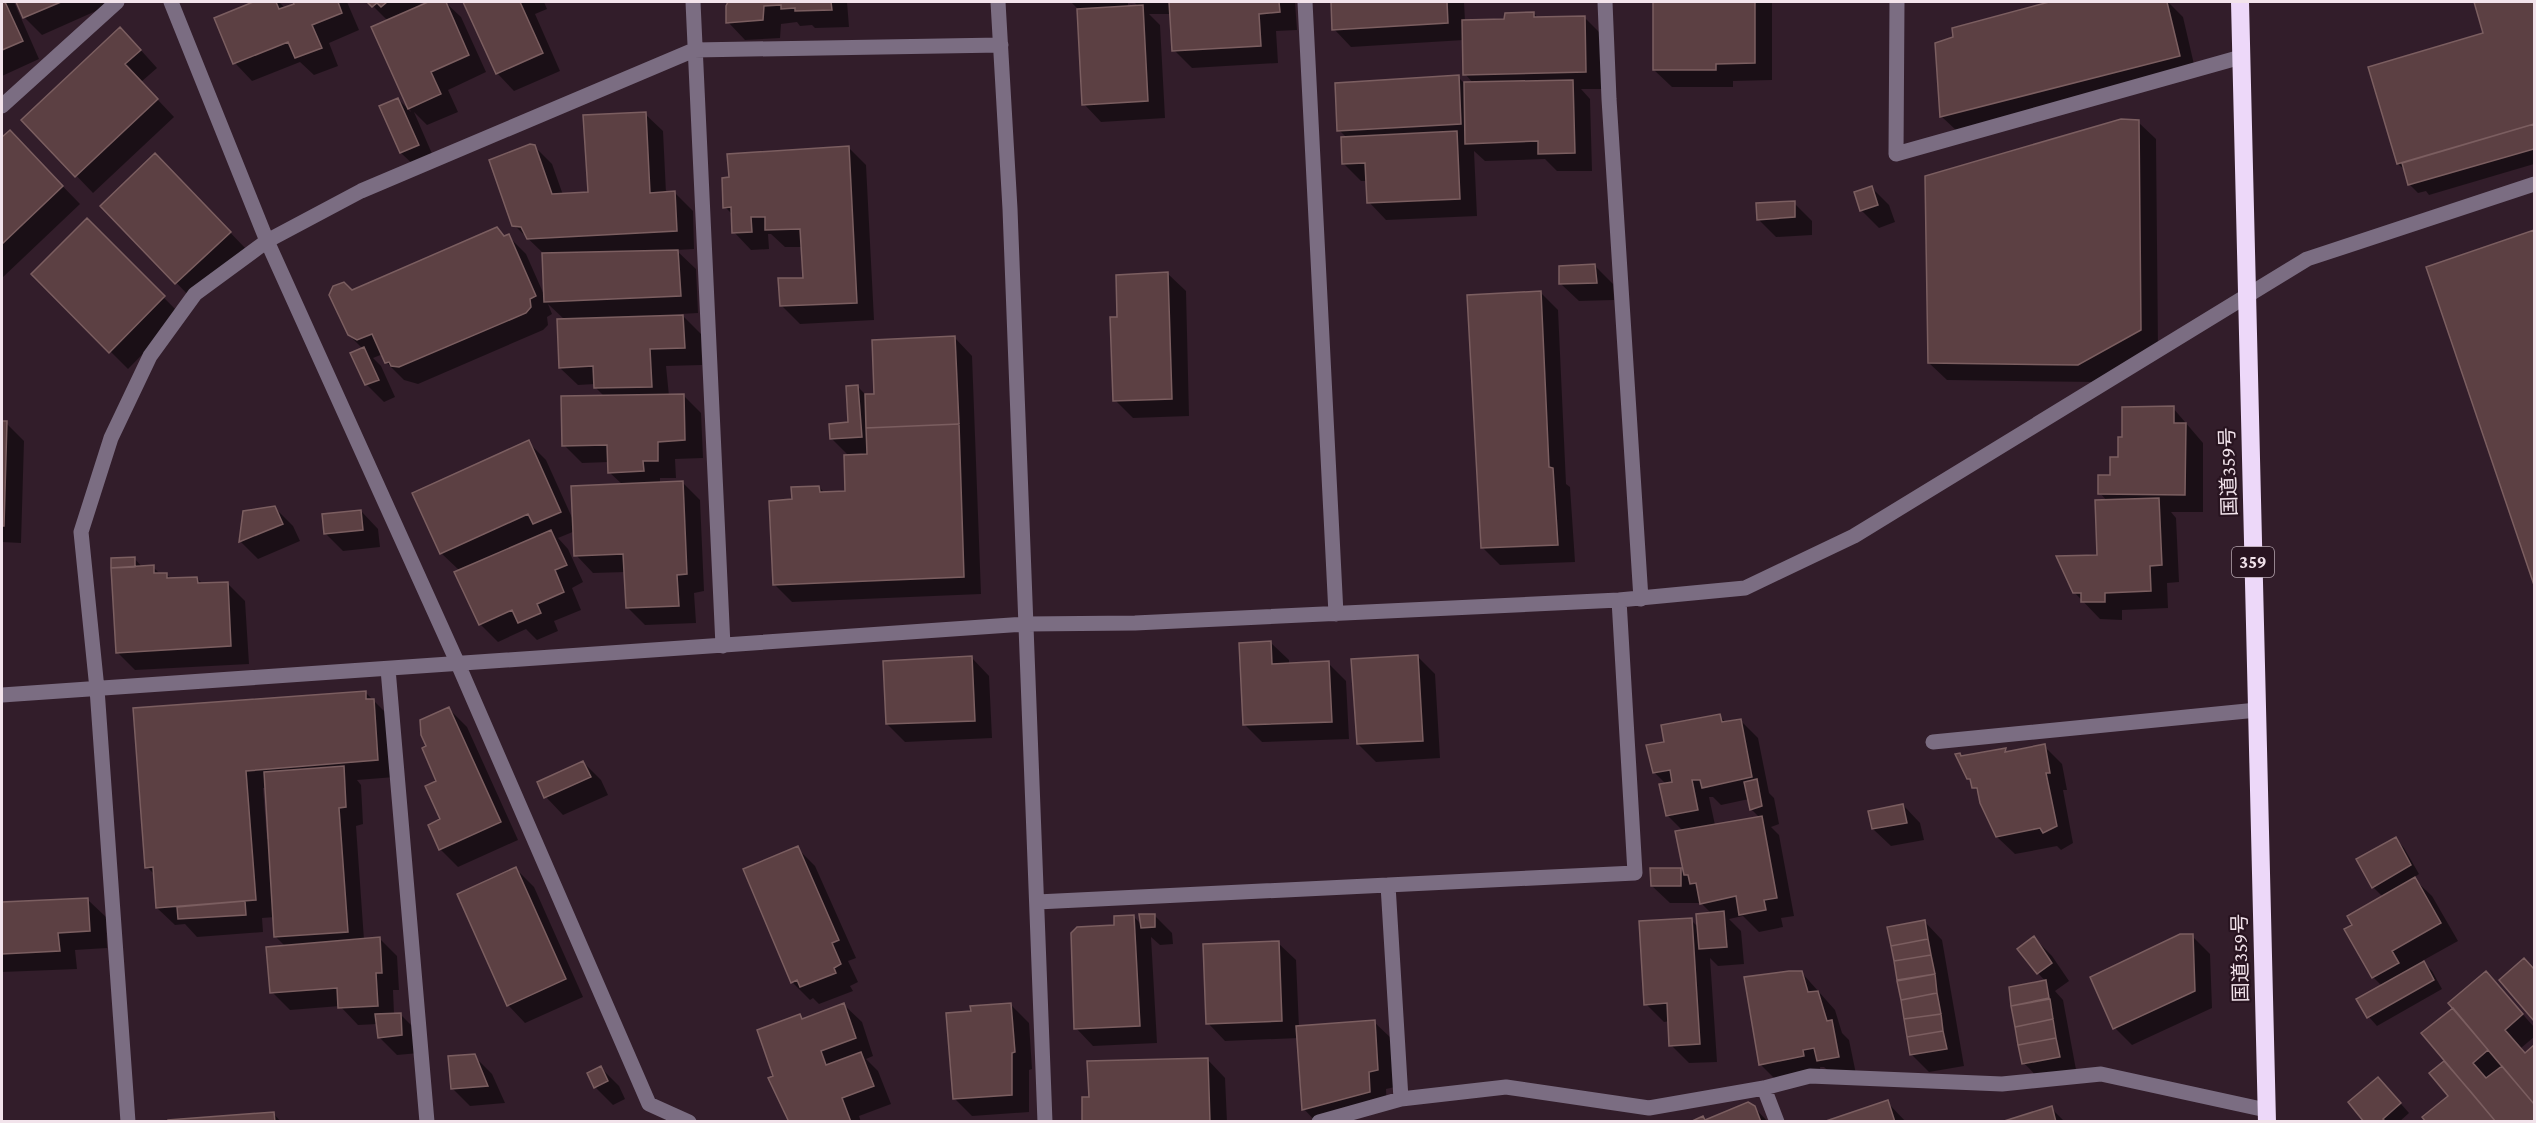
<svg xmlns="http://www.w3.org/2000/svg" width="2536" height="1123" font-family="'Crimson Pro','Noto Sans JP',serif">
  <style>
    .shadow { fill: #0007; fill-rule: evenodd }
    .building { fill: #5c4043; stroke: #7b5e60; stroke-width: 1.5 }
    .lines { fill: none; stroke-linecap: round; stroke-linejoin: round }
    .minor { stroke: #7b6d82; stroke-width: 15 }
    .highway { stroke: #edd8f9; stroke-width: 18 }
    .labels { text-anchor: middle; dominant-baseline: central; stroke-width: 4.5; stroke-linejoin: round; paint-order: stroke }
    .shield { fill: #281420; stroke: #b5a5ae; stroke-width: 1.5 }
    .shield-label { font-size: 18px; font-weight: bold; fill: #f2e3eb }
    .street-label { font-size: 20px; fill: #f2e3eb; stroke: #281420 }
  </style>
  <rect width="100%" height="100%" fill="#321d2a"/>
  <path class="shadow" d="M2,2H14L39,59L2,76Z
    M17,2H103L105,7L42,35L24,17Z
    M257,2H279L286,9L296,5L294,2H347L359,30L329,43L338,66L314,75L300,62L252,81L235,63L216,19Z
    M369,2H422L416,9L432,2H445L461,17L486,72L448,90L458,112L427,125L414,112L436,163L419,170L401,153L398,99L411,112L373,28L388,21Z
    M465,2H544L547,9L535,14L560,71L514,91L497,73Z
    M728,2H847L849,27L815,28L812,25L800,26L797,22L781,24L780,38L745,40L728,22Z
    M1071,2H1128V8L1139,7L1134,2H1295L1297,30L1276,31L1278,63L1192,68L1174,50L1172,14H1149L1160,25L1165,118L1101,122L1084,104L1078,9Z
    M1332,2H1464L1465,21H1506L1534,13L1538,18L1584,17L1602,35L1603,89H1581L1590,99L1592,171H1557L1545,159L1485,161L1474,151L1477,216L1386,220L1369,202L1368,181H1361L1343,163L1347,138L1339,130L1458,77L1465,84H1474L1465,74L1464,40L1351,47L1334,29Z
    M1654,2H1772V80L1733,81V87H1672L1654,70Z
    M2054,2H2168L2183,17L2196,73L1959,133L1941,116L1955,38L1954,29Z
    M2475,2H2534V164L2429,195L2426,191L2418,193L2410,185L2406,171L2398,164L2485,34Z
    M138,47L157,68L141,82L174,117L93,193L23,120Z
    M645,114L663,131L666,193H675L693,211L694,249L676,250L696,269L698,313L681,314L701,334L702,365L666,366L669,396L683,395L701,413L703,458L675,459L676,478H660V484L682,482L700,500L704,591L694,593L696,623L645,625L628,608L626,572L593,573L576,555L575,531L558,538L568,549L583,582L572,588L581,610L554,621L558,631L537,640L526,629L498,642L480,624L460,571L441,553L528,442L546,460L574,522L623,485L609,472V462L582,463L564,445L605,397L595,387V384L578,385L560,368L565,320L548,304L552,314L547,317L548,325L543,330L418,384L404,380L386,362L383,354L373,358L381,366L395,397L384,402L366,384L363,349L352,338L331,295L352,292L497,229L505,237L508,236L526,254L545,297L544,254L514,225L534,146L552,164L563,195L589,194Z
    M2138,122L2156,139L2158,348L2096,382L1947,380L1929,363Z
    M10,132L80,204L2,278V140Z
    M849,148L866,165L874,320L800,324L782,306L804,279L803,247H785L771,234H768L769,249L751,250L734,232L733,215L725,207Z
    M173,173L247,250L194,301L102,206Z
    M1872,188L1889,205L1895,222L1879,228L1861,210Z
    M1794,203L1812,221V235L1776,237L1758,219Z
    M87,220L181,315L128,369L33,274Z
    M2534,231V581L2428,268Z
    M1595,266L1613,284L1614,300L1579,301L1561,284Z
    M1168,274L1186,291L1189,416L1133,418L1115,400L1118,319Z
    M1540,292L1558,310L1566,484L1570,487L1575,562L1500,565L1482,547Z
    M955,338L972,356L981,594L792,602L774,584L793,501L819,487L825,493H847L849,456L831,438L849,424L857,386L866,395H875Z
    M2173,408L2203,443V512H2171L2176,518L2179,582L2167,583L2168,608L2122,610V620L2100,619L2074,592L2098,557L2108,502L2100,493L2112,476L2119,458L2124,438Z
    M2,423H6L24,441L21,543L2,542Z
    M275,508L293,526L300,541L258,559L241,542L245,512Z
    M361,511L378,529L380,547L343,551L325,533Z
    M134,558L143,568L153,567L160,574H166L172,579L197,578L203,584L227,583L245,601L249,664L135,670L117,652Z
    M1271,643L1289,660V664L1328,663L1346,681L1349,739L1262,742L1245,725Z
    M1417,656L1435,674L1440,758L1376,762L1358,744Z
    M972,658L989,676L992,738L905,742L887,724Z
    M365,692L391,718L395,777L357,780L361,785L363,824L356,826L364,940L380,939L397,956L399,990H393L394,1014H400L418,1032L419,1053L397,1055L379,1037L378,1024L358,1025L340,1006L290,1010L272,992L285,946L276,937L275,917L262,918L263,932L197,937L185,924L175,925L157,908L155,875L147,867L134,710ZM263,788H267L270,839H267Z
    M449,709L467,727L518,840L458,867L440,849L442,820L438,782L428,746Z
    M1719,715L1726,723L1740,720L1758,738L1769,793L1774,798L1779,824L1771,827L1779,835L1794,916L1781,918L1783,927L1759,932L1743,916L1729,919L1741,931L1744,964L1718,966L1710,958L1717,1062L1689,1063L1671,1045L1670,1021L1664,1022L1646,1004L1691,920L1698,927L1712,914L1701,903H1670L1652,886L1681,870L1686,875L1683,831L1667,815L1666,784L1654,772L1665,743ZM1709,797H1713L1721,805L1749,799L1751,809L1759,817L1715,825Z
    M2044,746L2062,764L2067,790H2063L2073,843L2061,850L2057,846L2015,854L1997,837L1979,794L1968,778L1962,758L2005,750L2008,753Z
    M583,762L601,780L608,795L563,815L546,797Z
    M1903,805L1920,823L1924,840L1891,846L1873,829Z
    M2396,839L2404,848L2419,874L2413,878L2432,896L2458,941L2422,961L2432,971L2442,989L2377,1026L2369,1017L2358,999L2382,986L2373,977L2346,929L2354,925L2383,897L2373,887Z
    M797,848L815,866L856,958L848,961L858,982L850,986L853,991L819,1004L813,998L810,1000L792,982Z
    M516,869L534,887L583,997L525,1023L508,1005Z
    M88,900L106,917L107,948L75,950L77,969L2,972V904Z
    M1154,915L1172,933L1173,944L1160,945L1151,937L1157,1043L1093,1046L1076,1028L1116,927L1134,917L1142,925Z
    M1925,922L1942,940L1964,1066L1929,1072L1911,1054L1889,928Z
    M2192,936L2210,954L2212,1008L2132,1045L2115,1028Z
    M2034,938L2052,956L2069,981L2055,991L2063,1000L2077,1075L2041,1081L2024,1063L2010,988L2046,982L2038,973Z
    M1278,943L1296,960L1299,1028L1374,1022L1392,1039L1395,1087L1386,1089L1387,1109L1316,1122L1304,1109L1299,1038L1225,1041L1208,1023Z
    M2524,960L2534,970V1019L2501,980Z
    M1802,973L1835,1010L1842,1033L1849,1040L1856,1074L1836,1078L1824,1067H1820L1821,1073L1778,1082L1760,1064Z
    M2486,973L2534,1027V1037L2521,1048L2526,1054L2534,1047V1122H2428L2451,1096L2432,1073L2446,1061L2455,1008Z
    M844,1005L862,1022L873,1056L866,1059L878,1071L891,1104L859,1116L861,1122H791L774,1076L799,1016L804,1020Z
    M1011,1005L1029,1023L1032,1069L1029,1070V1112L972,1116L954,1098Z
    M474,1056L492,1074L505,1103L470,1106L452,1088Z
    M1208,1060L1225,1078L1227,1122H1084Z
    M601,1068L619,1086L625,1099L613,1105L595,1087Z
    M2387,1088L2409,1113L2399,1122H2366Z
    M1887,1102L1906,1122H1828Z
    M1754,1107L1768,1122H1694L1706,1121Z
    M2051,1108L2065,1122H2006Z
    M273,1113L281,1122H173Z"/>
  <path class="building" d="M2,2H5L23,41L2,50Z
    M16,2H61L23,18Z
    M253,2H276L279,9L294,4L293,2H338L342,13L312,25L322,48L295,58L288,42L233,64L214,18Z
    M367,2H387L381,7L377,3L372,7Z
    M428,2H446L469,55L431,72L441,94L408,109L371,27Z
    M463,2H520L543,53L496,74Z
    M728,2H831L832,10L795,11V8L781,9V5L764,6L763,20L726,23V6Z
    M1169,2H1279L1280,12L1259,14L1261,46L1172,51Z
    M1331,2H1447L1448,23L1332,30Z
    M1653,2H1755V63L1716,64V70H1653Z
    M2049,2H2167L2180,56L1940,117L1935,43L1953,37L1952,28Z
    M2474,2H2534V124L2397,164L2368,67L2483,33Z
    M1143,5L1148,101L1082,105L1077,9Z
    M1534,12V17L1585,16L1586,72L1463,75L1462,20L1504,19L1505,13Z
    M120,27L141,50L125,64L158,99L75,177L21,120Z
    M1459,75L1461,124L1337,131L1335,83Z
    M1573,80L1575,153L1538,154V141L1465,144L1464,82Z
    M398,98L419,145L400,153L379,106Z
    M646,112L650,193L675,191L677,231L527,239L521,227L512,226L489,160L530,144L535,145L552,194L588,192L583,115Z
    M2121,119L2139,120L2141,330L2078,365L1928,363L1925,176Z
    M2534,124V149L2408,185L2402,163Z
    M10,130L63,186L2,244V137Z
    M1457,131L1460,199L1367,203L1365,163L1342,164L1341,137Z
    M849,146L857,303L780,306L778,278H803L800,229L765,230V217H751L752,232L732,233L731,207L723,208L722,178L729,177L727,154Z
    M155,153L231,232L175,284L100,206Z
    M1872,186L1878,205L1860,211L1854,192Z
    M1795,201V217L1757,220L1756,203Z
    M87,218L165,296L109,353L31,274Z
    M497,227L504,236L509,234L536,296L530,299L531,307L526,313L399,367L391,366L389,362L385,363L372,334L357,340L348,335L329,295L333,286L344,282L352,290Z
    M2534,230V585L2426,267Z
    M678,250L681,296L544,302L542,253Z
    M1595,264L1597,283L1559,284V266Z
    M1168,272L1172,399L1113,401L1110,317H1117L1116,275Z
    M1541,291L1549,467L1553,468L1558,545L1481,548L1467,295Z
    M683,315L685,348L650,349L652,387L594,388L593,366L559,368L557,319Z
    M955,336L959,424L866,428L865,394H874L872,340Z
    M364,347L379,380L365,385L350,353Z
    M858,385L862,437L830,439L829,424L848,422L846,386Z
    M684,394L685,440L658,442V461H643L644,471L608,473L607,445L562,446L561,396Z
    M2174,406V423H2186L2185,495L2098,494V475H2110V457H2118V437H2122V407Z
    M2,421H7L4,526H2Z
    M959,424L964,577L773,585L769,501L792,499L791,487L819,486L820,492L845,491L844,455L867,454L866,428Z
    M529,440L561,512L533,524L528,514L440,554L412,493Z
    M683,481L687,574L677,575L679,606L626,608L623,554L574,556L571,486Z
    M2159,498L2162,565L2150,566L2151,591L2105,593V602H2081V593H2073L2056,556L2097,555L2095,500Z
    M275,506L283,524L239,542L243,511Z
    M361,510L363,530L324,534L322,514Z
    M551,530L567,565L555,570L564,592L537,604L541,613L518,623L512,610L479,625L454,572Z
    M135,557V567L111,568V558Z
    M154,565V573H167V578L197,577L198,583L228,582L231,646L116,653L111,568Z
    M1271,641L1272,664L1329,661L1332,722L1243,725L1239,643Z
    M1418,655L1423,741L1357,744L1351,659Z
    M972,656L975,721L886,724L883,661Z
    M366,691V699H374L378,760L246,771L256,900L156,908L153,867L145,868L133,708Z
    M449,707L501,822L439,850L428,825L440,819L425,786L436,781L422,748L426,746L421,735L420,720Z
    M1720,714L1722,722L1741,719L1752,777L1702,788L1700,780H1692L1698,810L1666,816L1659,784L1672,782L1670,770L1653,773L1646,745L1664,742L1661,725Z
    M2045,744L2050,773H2046L2057,826L2043,833L2040,828L1996,837L1980,803L1977,788H1972L1970,779H1967L1955,754L1960,753L1961,756L2006,748L2005,752Z
    M583,761L591,777L544,798L537,782Z
    M344,766L346,807L339,808L348,932L274,937L264,772Z
    M1757,779L1762,806L1750,810L1744,782Z
    M1903,804L1907,823L1872,829L1868,811Z
    M1762,816L1777,898L1764,900L1766,910L1739,915L1736,896L1700,904L1696,883L1690,884L1688,875H1684L1675,831Z
    M2396,837L2411,865L2372,888L2356,859Z
    M798,846L839,940L832,943L841,964L834,968L836,973L800,987L797,980L791,983L743,869Z
    M516,867L566,979L507,1006L457,894Z
    M1650,868H1681V886H1651Z
    M2415,877L2441,923L2392,951L2399,963L2372,978L2344,929L2352,925L2347,916Z
    M88,898L90,931L58,933L60,951L2,954V902Z
    M245,901L246,915L178,919L177,907Z
    M1724,911L1727,947L1699,949L1696,914Z
    M1139,914H1155V927L1141,928Z
    M1134,915L1140,1026L1074,1029L1071,933L1077,927L1114,925V916Z
    M1692,918L1700,1044L1669,1046L1667,1003L1644,1005L1639,921Z
    M1925,920L1928,939L1891,946L1887,927Z
    M2180,934H2193L2195,991L2113,1029L2090,977Z
    M2034,936L2052,963L2037,974L2017,949Z
    M380,937L382,973H376L378,1006L338,1008L337,988L270,993L266,947Z
    M1928,939L1931,955L1894,961L1891,946Z
    M1279,941L1282,1021L1206,1024L1203,944Z
    M1931,955L1935,974L1897,980L1894,961Z
    M2524,958L2534,969V1021L2499,980Z
    M2424,961L2434,980L2367,1018L2356,999Z
    M1789,971H1802L1808,992L1818,991L1827,1021L1832,1020L1839,1057L1817,1061L1814,1048L1803,1050L1804,1056L1759,1065L1744,977Z
    M2486,971L2523,1014L2505,1030L2525,1053L2534,1045V1104L2448,1003Z
    M1935,974L1937,993L1901,1000L1897,981Z
    M2046,980L2049,998L2011,1006L2009,987Z
    M1937,993L1941,1014L1904,1019L1901,1000Z
    M2050,999L2053,1019L2015,1027L2011,1006Z
    M844,1003L856,1038L821,1051L826,1065L861,1052L874,1086L842,1098L851,1122H789L768,1078L773,1076L757,1030L800,1014L802,1019Z
    M1011,1003L1015,1052L1012,1053V1095L953,1099L946,1013L971,1011L970,1006Z
    M2453,1008L2488,1050L2473,1063L2486,1078L2502,1066L2534,1104V1122H2496L2421,1033Z
    M401,1013L402,1035L378,1038L375,1014Z
    M1941,1014L1943,1031L1907,1037L1904,1019Z
    M2053,1019L2056,1038L2018,1045L2015,1027Z
    M1375,1020L1378,1070L1369,1072L1370,1092L1302,1110L1296,1026Z
    M1943,1031L1947,1049L1910,1055L1907,1037Z
    M2056,1038L2060,1057L2022,1064L2018,1045Z
    M475,1054L488,1086L451,1089L448,1056Z
    M1208,1058L1210,1122H1082V1097H1089L1087,1061Z
    M2444,1061L2471,1092L2496,1122H2426L2422,1117L2448,1096L2429,1073Z
    M601,1066L608,1081L594,1088L587,1073Z
    M2378,1077L2401,1103L2383,1119L2386,1122H2364L2348,1102Z
    M1888,1100L1895,1122H1823Z
    M1748,1102L1755,1106L1761,1122H1690L1703,1116L1705,1120Z
    M2052,1106L2056,1122H2001Z
    M274,1112L275,1122H168V1120Z"/>
  <g class="lines">
    <path class="minor" d="M171,2L267,241L458,664L649,1104L689,1122
      M693,2L723,646
      M998,2L1010,209L1045,1122
      M1305,2L1336,614
      M1605,2L1609,99L1641,599
      M1897,2L1896,154L2241,57
      M2,106L117,2
      M388,669L427,1122
      M2,695L1026,624L1135,623L1619,600L1745,588L1854,536L2307,259L2534,184
      M1933,742L2257,710
      M1388,885L1401,1099
      M1037,902L1635,873L1619,600
      M1764,1088L1777,1122
      M128,1122L97,689L81,532L111,438L150,356L195,294L267,241L361,191L694,50L1001,45
      M1319,1122L1401,1099L1506,1087L1649,1108L1764,1088L1810,1076L2002,1084L2101,1074L2266,1110"/>
    <path class="highway" d="M2240,2L2267,1122"/>
  </g>
  <g class="labels">
    <rect class="shield" x="2232" y="547" width="42" height="30" rx="4.5"/>
    <g class="shield-label">
      <text x="2253" y="562">359</text>
    </g>
    <g class="street-label">
      <text transform="translate(2228 472) rotate(-92)">国道359号</text>
      <text transform="translate(2240 958) rotate(-91)">国道359号</text>
    </g>
  </g>
  <rect width="2536" height="1123" fill="none" stroke="#f2e3eb" stroke-width="6"/>
</svg>
